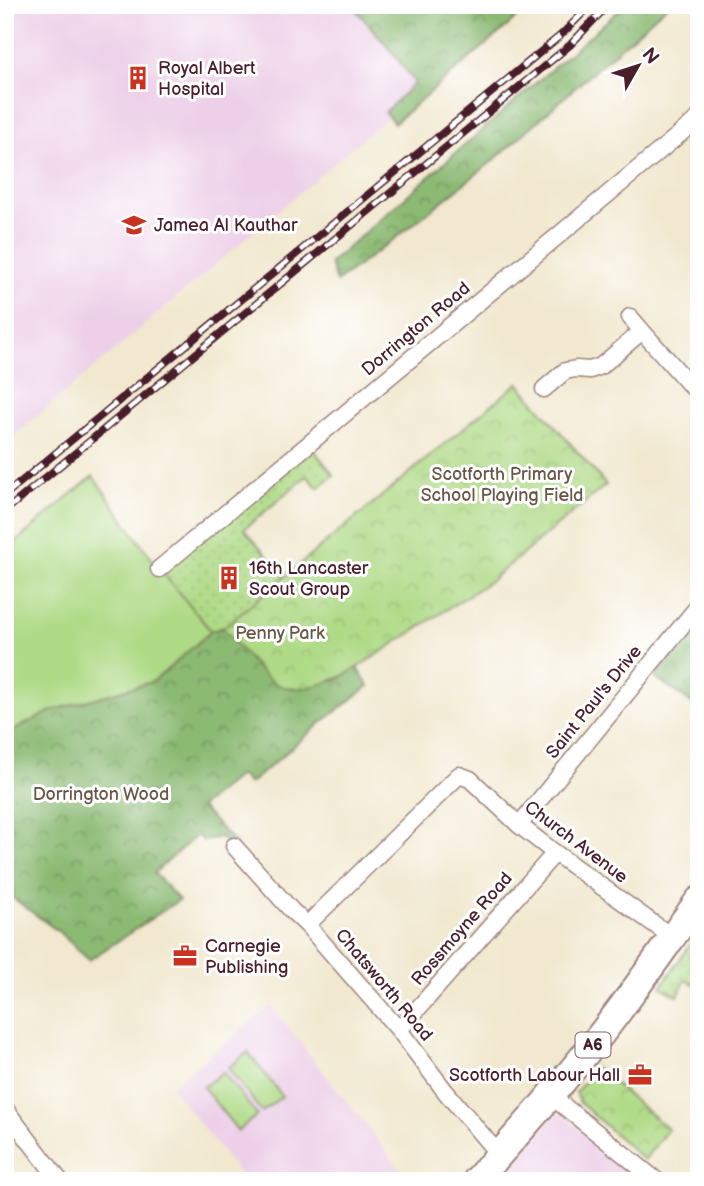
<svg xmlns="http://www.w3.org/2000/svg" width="704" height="1186" font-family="'Balsamiq Sans',sans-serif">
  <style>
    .built { fill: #edd0e8 }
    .grass { fill: url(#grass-dots); stroke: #7c7c58; stroke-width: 2 }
    .forest { fill: url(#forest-crowns); stroke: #6a6c4f; stroke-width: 2 }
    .park { fill: url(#park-crowns); stroke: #7c7c58; stroke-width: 2 }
    .garden { fill: #afda86; stroke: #7c7c58; stroke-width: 2 }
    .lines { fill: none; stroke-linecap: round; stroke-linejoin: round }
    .minor-casing { stroke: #9e847d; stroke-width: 19 }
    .primary-casing { stroke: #9e847d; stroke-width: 30 }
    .minor { stroke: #fff; stroke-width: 16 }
    .primary { stroke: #fff; stroke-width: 26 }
    .rail-casing { stroke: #4a1f2b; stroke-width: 8 }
    .rail { stroke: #fff; stroke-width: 5; stroke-dasharray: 16; stroke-linecap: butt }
    .labels { text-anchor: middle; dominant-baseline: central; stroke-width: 6; stroke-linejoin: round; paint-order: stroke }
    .shield { fill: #fff; stroke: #80626b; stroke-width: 2 }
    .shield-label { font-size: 16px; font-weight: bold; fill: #4a1f2b }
    .poi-label { font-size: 18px; fill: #4a1f2b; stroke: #fff; text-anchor: start }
    .street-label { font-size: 18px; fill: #4a1f2b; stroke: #fff }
    .park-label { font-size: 18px; fill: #685746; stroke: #fff }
  </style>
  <defs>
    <pattern id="grass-dots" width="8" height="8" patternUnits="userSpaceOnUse" patternTransform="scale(1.75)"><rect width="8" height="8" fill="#afda86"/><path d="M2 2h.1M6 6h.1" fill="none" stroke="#98bb74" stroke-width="1.8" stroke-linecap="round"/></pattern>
    <pattern id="forest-crowns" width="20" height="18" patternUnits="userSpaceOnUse" patternTransform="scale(1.75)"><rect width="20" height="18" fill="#8bba73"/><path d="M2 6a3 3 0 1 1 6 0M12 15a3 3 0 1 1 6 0" fill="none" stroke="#74975f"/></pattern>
    <pattern id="park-crowns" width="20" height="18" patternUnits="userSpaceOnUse" patternTransform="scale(1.75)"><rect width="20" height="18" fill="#afda86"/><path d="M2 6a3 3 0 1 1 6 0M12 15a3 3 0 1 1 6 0" fill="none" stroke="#98bb74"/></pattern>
  </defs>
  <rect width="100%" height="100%" fill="#fff"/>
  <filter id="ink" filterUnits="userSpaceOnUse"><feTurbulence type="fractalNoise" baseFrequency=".0143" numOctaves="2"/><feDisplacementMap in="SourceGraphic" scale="14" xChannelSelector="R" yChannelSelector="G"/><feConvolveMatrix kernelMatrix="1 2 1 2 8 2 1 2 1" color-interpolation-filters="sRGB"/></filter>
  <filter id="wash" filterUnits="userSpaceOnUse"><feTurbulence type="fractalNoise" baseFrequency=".00686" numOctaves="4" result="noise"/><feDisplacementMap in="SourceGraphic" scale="28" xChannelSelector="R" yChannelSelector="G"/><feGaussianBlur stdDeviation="1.57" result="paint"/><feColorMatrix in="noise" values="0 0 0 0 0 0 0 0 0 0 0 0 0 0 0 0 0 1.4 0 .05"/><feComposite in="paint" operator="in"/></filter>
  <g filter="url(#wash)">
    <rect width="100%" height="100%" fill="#f1e8cf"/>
    <path class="built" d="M5,5H519L5,444Z
      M271,1006L371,1132L409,1181H245L171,1087Z
      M558,1114H563L635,1179L634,1181H499L553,1116Z"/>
    <path class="grass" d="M309,444L334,475L318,488L307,476L244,529L285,576L223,628L211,631L159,569Z
      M699,936V986L685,980L678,996L661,987L692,942Z"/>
    <path class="forest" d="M352,5H532L394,123L385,112L415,83L393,53Z
      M625,5H668L494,160L393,240L336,282L330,263Z
      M699,626V708L655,677Z
      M223,628L257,666L335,681L357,668L369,686L322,722L249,784L240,775L200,807L236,844L232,847L220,837L203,841L197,835L154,873L179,900L89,960L59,932L5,892V734L51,711L154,681L211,631Z"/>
    <path class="park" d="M518,383L606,485L490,581L357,668C336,680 299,697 275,683C260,675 235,642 223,628Z
      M596,1068L668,1129L644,1160L580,1103L576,1092Z"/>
    <path class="garden" d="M93,476L159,569L211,631L154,681L51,711L5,734V551Z
      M248,1052L282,1096L262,1112L228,1068Z
      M223,1072L257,1115L238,1131L203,1087Z"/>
  </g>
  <g filter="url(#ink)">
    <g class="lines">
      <g class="minor-casing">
        <path id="minor" d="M630,317L642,331
          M544,389L565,371L576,369L590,370L601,366L642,331L690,385L699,393
          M159,569L699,118
          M519,825L699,605
          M234,846L292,911L307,925L399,1030L445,1091L499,1155
          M307,925L459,775L470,779L519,825L555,853L672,937
          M399,1030L555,853
          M550,1095L657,1181
          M5,1109L60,1181"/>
      </g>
      <g class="primary-casing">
        <path id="primary" d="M476,1181C516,1136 557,1090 594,1043C631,997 664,948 699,900"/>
      </g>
      <use href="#minor" class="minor"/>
      <use href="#primary" class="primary"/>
      <g class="rail-casing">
        <path id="rail" d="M5,495L561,35L591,5
          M5,511L570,45L608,5"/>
      </g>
      <use href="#rail" class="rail"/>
    </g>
  </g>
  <defs>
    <g id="building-bare" transform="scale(1.89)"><path d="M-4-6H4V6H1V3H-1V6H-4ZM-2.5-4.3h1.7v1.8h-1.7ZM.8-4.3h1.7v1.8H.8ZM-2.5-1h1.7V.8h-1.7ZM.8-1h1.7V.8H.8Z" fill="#c8321e" stroke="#fff" stroke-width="2.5" paint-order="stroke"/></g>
    <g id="school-bare" transform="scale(1.89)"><path d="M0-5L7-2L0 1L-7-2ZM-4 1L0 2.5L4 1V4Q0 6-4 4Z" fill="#c8321e" stroke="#fff" stroke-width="2.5" paint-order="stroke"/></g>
    <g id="office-bare" transform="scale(1.89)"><path d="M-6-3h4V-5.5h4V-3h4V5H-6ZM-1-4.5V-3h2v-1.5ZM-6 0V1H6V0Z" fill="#c8321e" stroke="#fff" stroke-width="2.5" paint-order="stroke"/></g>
  </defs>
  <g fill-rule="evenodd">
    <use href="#building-bare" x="138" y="78"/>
    <use href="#school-bare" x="134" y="225"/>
    <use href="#building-bare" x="229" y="578"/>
    <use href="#office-bare" x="185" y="956"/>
    <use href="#office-bare" x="640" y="1075"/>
  </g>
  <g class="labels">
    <rect class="shield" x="575.5" y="1032.5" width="35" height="25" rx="5"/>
    <g class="shield-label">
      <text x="593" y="1045">A6</text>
    </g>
    <g class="poi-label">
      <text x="158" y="68">Royal Albert<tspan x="158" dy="21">Hospital</tspan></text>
      <text x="154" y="225">Jamea Al Kauthar</text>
      <text x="249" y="568">16th Lancaster<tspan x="249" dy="21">Scout Group</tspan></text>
      <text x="205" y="946">Carnegie<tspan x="205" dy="21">Publishing</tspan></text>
      <text x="620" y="1075" text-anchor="end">Scotforth Labour Hall</text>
    </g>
    <g class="street-label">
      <text transform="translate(416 329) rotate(-40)">Dorrington Road</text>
      <text transform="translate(594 702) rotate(-51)">Saint Paul's Drive</text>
      <text transform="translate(576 842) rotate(37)">Church Avenue</text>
      <text transform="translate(462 929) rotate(-49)">Rossmoyne Road</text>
      <text transform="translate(384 985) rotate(50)">Chatsworth Road</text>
    </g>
    <g class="park-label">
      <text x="502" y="474">Scotforth Primary<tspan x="502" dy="21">School Playing Field</tspan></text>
      <text x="280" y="633">Penny Park</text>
      <text x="101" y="794">Dorrington Wood</text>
    </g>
  </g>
  <rect width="704" height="1186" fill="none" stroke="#fff" stroke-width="28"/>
  <g transform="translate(638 66) rotate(51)" stroke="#ffffff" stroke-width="5" paint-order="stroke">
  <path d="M0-5L12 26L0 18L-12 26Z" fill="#4a1f2b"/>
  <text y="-10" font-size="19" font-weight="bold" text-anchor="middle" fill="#4a1f2b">N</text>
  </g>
</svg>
